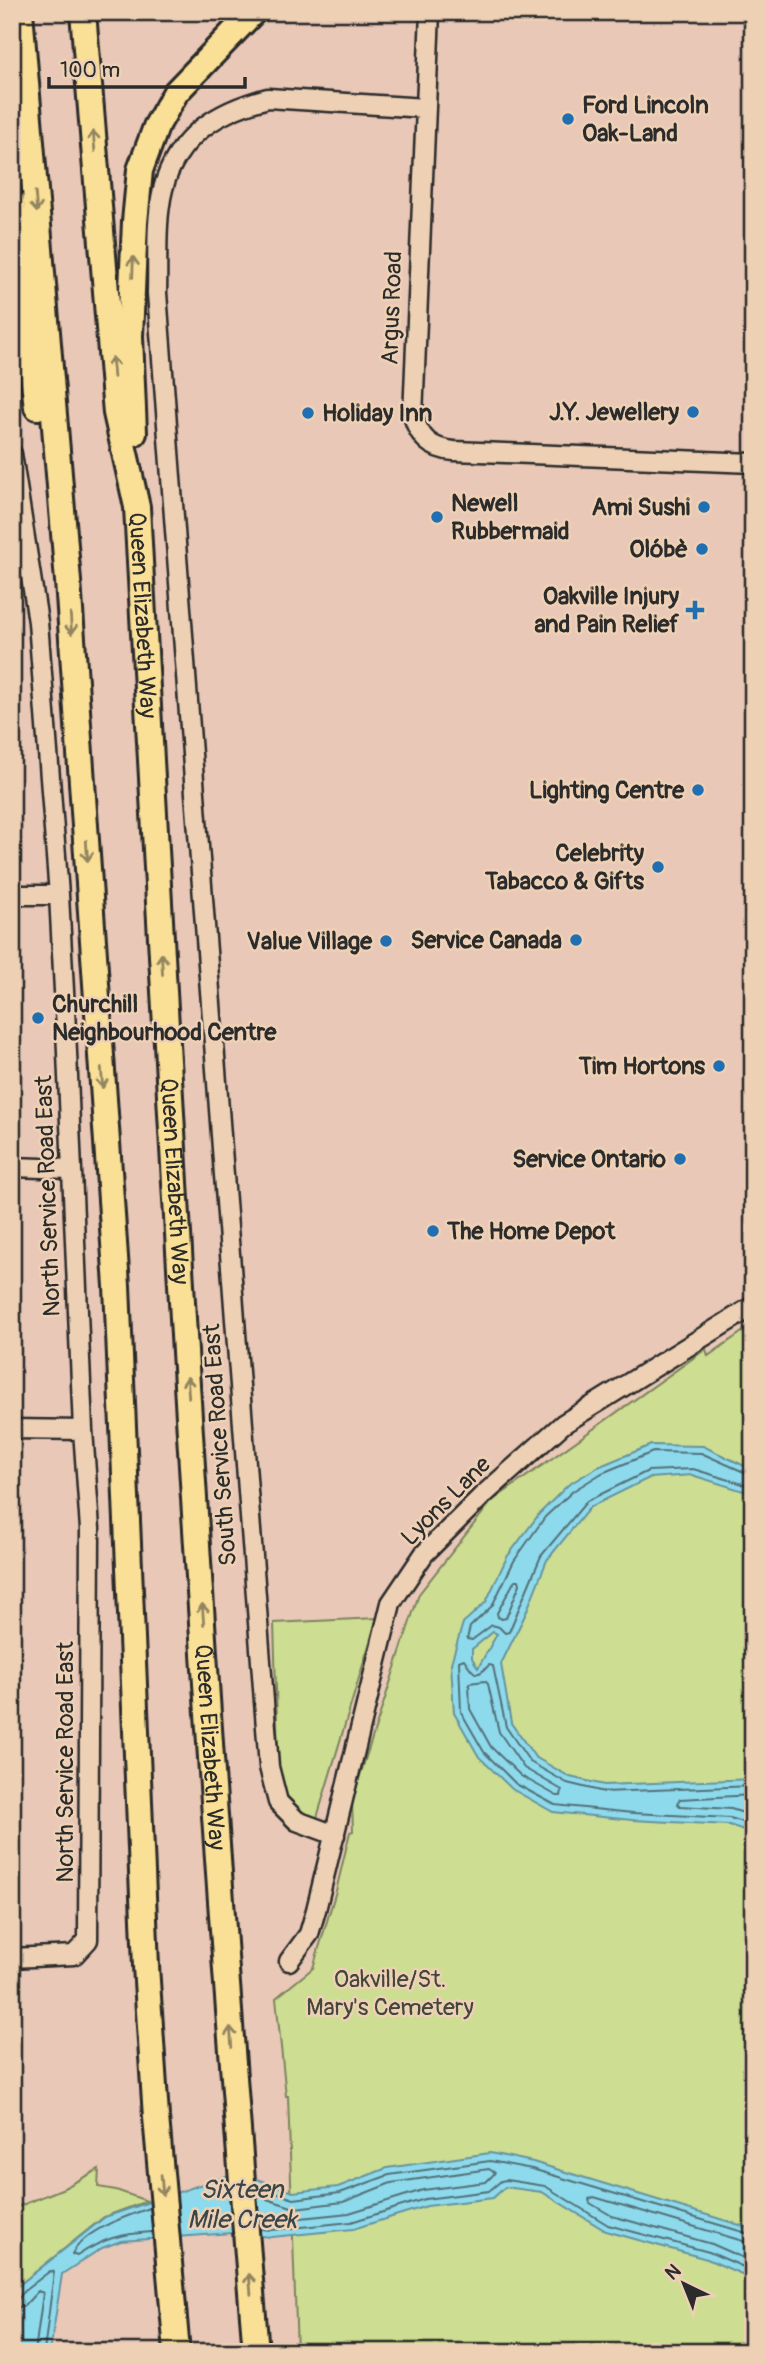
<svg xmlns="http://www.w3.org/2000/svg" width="765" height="2364" font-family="Pangolin,sans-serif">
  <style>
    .green { fill: #cddd91; stroke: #7c845e; stroke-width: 2 }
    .water { fill: #8edaed; stroke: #66949f; stroke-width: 2; fill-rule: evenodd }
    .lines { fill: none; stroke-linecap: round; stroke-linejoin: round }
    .shore { stroke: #537179; stroke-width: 2 }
    .minor-casing { stroke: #2b2b2b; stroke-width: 23 }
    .highway-casing { stroke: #2b2b2b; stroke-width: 30 }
    .minor { stroke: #eed1b5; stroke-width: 18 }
    .highway { stroke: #fadf96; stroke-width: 24 }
    .oneway { stroke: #928560 }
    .poi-dot { fill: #1f6fb2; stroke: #eed1b5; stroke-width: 2.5 }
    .labels { text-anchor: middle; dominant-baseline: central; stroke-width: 5; stroke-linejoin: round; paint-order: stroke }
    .poi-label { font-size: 24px; font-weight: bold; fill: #2b2b2b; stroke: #eed1b5; text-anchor: end }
    .street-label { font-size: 24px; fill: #2b2b2b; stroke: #eed1b5 }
    .park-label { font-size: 24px; fill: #43463a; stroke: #eed1b5 }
    .water-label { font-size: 26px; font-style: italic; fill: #3a4548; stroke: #eed1b5 }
  </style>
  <rect width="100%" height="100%" fill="#e9c8b7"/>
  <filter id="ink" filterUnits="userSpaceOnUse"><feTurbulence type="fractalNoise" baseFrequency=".0143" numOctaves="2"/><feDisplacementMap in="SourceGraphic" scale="14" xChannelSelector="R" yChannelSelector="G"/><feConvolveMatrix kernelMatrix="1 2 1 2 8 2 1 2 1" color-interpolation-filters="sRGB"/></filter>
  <g filter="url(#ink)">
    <path class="green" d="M753,1327V2352H297L288,2096H286L276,1998L313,1968L336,1891L350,1832L353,1831L352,1800L419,1594L492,1501L706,1349L708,1356L745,1330Z
      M377,1618L316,1821L293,1811L279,1787L274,1623Z
      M99,2169L98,2187L116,2190L147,2201L104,2217L18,2286L12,2300V2209L64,2188Z"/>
    <path class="water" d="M651,1445L703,1446L753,1470V1494L692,1475L649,1478L590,1507L547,1560L525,1615L501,1664L511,1723L535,1757L570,1777L604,1785L753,1779V1833L729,1825L632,1820L553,1812L512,1789L479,1757L454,1713L451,1663L463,1623L486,1602L507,1557L540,1513L568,1485L598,1467ZM493,1632L497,1634L478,1668L472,1658V1649Z
      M490,2153L533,2162L753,2229V2279L707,2259L606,2231L542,2192L505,2187L493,2198L427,2206L353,2229L272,2237L232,2233L121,2241L102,2248L62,2274L50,2352H12V2300L18,2286L105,2217L238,2172L293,2192L338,2187L387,2168Z"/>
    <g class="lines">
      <path class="shore" d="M753,1476L701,1453L653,1452L602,1473L573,1491L545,1517L514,1561L492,1606L470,1627L467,1639L472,1640L492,1625L499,1627L505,1633L509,1632L541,1556L587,1501L648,1471L693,1469L753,1487
        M515,1580H519L520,1584L506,1618L502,1619L498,1617L497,1613Z
        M485,1681L488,1684L499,1732L524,1768L562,1790L561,1796H557L521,1776L491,1747L470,1709L469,1683Z
        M753,1786L604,1792L567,1783L530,1762L506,1727L493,1666L489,1665C476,1680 473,1673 464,1659L459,1661L461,1712L484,1752L516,1784L555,1805L633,1813L730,1818L753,1825
        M753,1795L680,1799L677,1803L680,1806L731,1809L753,1816
        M257,2187L294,2199L340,2193L389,2175L490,2161L532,2169L753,2235
        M257,2196L295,2208L343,2202L391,2183L489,2169L495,2173L486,2182L423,2190L349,2213L272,2221L259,2220
        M150,2208C125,2217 85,2229 72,2254L77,2256C104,2238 120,2234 152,2232
        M260,2229L272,2230L351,2222L425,2199L489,2191L501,2181L506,2180L545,2186L608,2225L709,2252L753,2271
        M753,2244L594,2197L589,2199L590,2203L612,2216L712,2244L753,2262
        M12,2300L19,2298L24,2291L50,2271L54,2272L44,2352
        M12,2309L24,2306L38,2291L43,2293L35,2352"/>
      <g class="minor-casing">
        <path id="minor" d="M430,12L413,416C420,438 430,449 454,451L753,463
          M12,454L38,622L59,895L66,1029L83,1430L90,1529L88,1940L74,1955L12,1958
          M12,895H59
          M12,1167L71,1169
          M12,1429L83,1430
          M335,1835L297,1821L278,1802L269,1767L157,293C158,260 155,221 163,189C177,136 217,111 268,98L425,108
          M289,1961L309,1934L316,1910L391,1603L424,1554L481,1497L563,1424L753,1306"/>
      </g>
      <g class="highway-casing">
        <g id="highway">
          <path d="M20,12L68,581L117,1286L146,1966L156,2117L177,2352"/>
          <path id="s1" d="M83,12L116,413L137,507C171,1122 204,1738 256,2352"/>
          <path d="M12,202L37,407"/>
          <path d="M134,433L130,336L135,222L140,170L156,127L176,92L253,12"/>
        </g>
      </g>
      <use href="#minor" class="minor"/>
      <use href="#highway" class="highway"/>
    </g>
    <defs><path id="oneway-shaft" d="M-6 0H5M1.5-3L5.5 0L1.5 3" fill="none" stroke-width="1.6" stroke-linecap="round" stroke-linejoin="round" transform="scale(1.75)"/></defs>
    <g class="oneway">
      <use href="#oneway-shaft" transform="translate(94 141) rotate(-95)"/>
      <use href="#oneway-shaft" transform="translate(36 202) rotate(85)"/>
      <use href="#oneway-shaft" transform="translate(133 267) rotate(-88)"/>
      <use href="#oneway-shaft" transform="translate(113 367) rotate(-95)"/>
      <use href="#oneway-shaft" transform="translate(71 624) rotate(86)"/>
      <use href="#oneway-shaft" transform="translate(87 851) rotate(86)"/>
      <use href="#oneway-shaft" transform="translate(162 964) rotate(-93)"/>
      <use href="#oneway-shaft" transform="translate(102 1078) rotate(86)"/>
      <use href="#oneway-shaft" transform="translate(188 1387) rotate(-94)"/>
      <use href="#oneway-shaft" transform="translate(203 1614) rotate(-94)"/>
      <use href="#oneway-shaft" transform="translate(231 2037) rotate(-94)"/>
      <use href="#oneway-shaft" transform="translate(162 2185) rotate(85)"/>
      <use href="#oneway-shaft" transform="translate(250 2284) rotate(-95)"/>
    </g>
  </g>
  <g class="poi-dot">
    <circle cx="568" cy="119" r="7"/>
    <circle cx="693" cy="412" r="7"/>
    <circle cx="308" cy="413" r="7"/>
    <circle cx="704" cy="507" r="7"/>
    <circle cx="437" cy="517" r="7"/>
    <circle cx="702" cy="549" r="7"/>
    <path d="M691.5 599.5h7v7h7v7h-7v7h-7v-7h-7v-7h7z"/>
    <circle cx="698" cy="790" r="7"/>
    <circle cx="658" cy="867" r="7"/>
    <circle cx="576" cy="940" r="7"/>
    <circle cx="386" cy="941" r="7"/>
    <circle cx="38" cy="1018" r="7"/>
    <circle cx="719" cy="1066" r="7"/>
    <circle cx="680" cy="1159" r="7"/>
    <circle cx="433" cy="1231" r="7"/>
  </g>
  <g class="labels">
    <g class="poi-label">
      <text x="582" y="105" text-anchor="start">Ford Lincoln<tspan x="582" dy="28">Oak-Land</tspan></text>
      <text x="679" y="412">J.Y. Jewellery</text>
      <text x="322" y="413" text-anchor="start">Holiday Inn</text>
      <text x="451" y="503" text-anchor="start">Newell<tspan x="451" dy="28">Rubbermaid</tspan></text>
      <text x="690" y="507">Ami Sushi</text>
      <text x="688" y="549">Olóbè</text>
      <text x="679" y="596">Oakville Injury<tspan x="679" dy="28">and Pain Relief</tspan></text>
      <text x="684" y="790">Lighting Centre</text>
      <text x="644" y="853">Celebrity<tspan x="644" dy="28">Tabacco &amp; Gifts</tspan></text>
      <text x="562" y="940">Service Canada</text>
      <text x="372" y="941">Value Village</text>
      <text x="52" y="1004" text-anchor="start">Churchill<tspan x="52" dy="28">Neighbourhood Centre</tspan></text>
      <text x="705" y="1066">Tim Hortons</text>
      <text x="666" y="1159">Service Ontario</text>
      <text x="447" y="1231" text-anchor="start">The Home Depot</text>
    </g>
    <g class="street-label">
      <text transform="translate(392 308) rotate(-88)">Argus Road</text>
      <text stroke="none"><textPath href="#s1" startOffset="607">Queen Elizabeth Way</textPath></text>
      <text stroke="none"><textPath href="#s1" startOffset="1174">Queen Elizabeth Way</textPath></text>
      <text transform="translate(48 1196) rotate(-92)">North Service Road East</text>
      <text transform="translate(220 1445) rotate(-94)">South Service Road East</text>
      <text transform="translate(446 1501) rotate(-45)">Lyons Lane</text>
      <text stroke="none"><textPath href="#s1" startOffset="1741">Queen Elizabeth Way</textPath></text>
      <text transform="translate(65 1762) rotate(-90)">North Service Road East</text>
    </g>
    <g class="park-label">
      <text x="390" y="1979">Oakville/St.<tspan x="390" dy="28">Mary's Cemetery</tspan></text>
    </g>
    <g class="water-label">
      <text x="242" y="2190">Sixteen<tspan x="242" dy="30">Mile Creek</tspan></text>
    </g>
  </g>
  <rect width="765" height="2364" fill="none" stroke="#eed1b5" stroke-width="42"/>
  <rect x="21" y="21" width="723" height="2322" fill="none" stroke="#2b2b2b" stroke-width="2.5" filter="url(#ink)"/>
  <g transform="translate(684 2284) rotate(317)" stroke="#eed1b5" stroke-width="5" paint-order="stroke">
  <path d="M0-5L12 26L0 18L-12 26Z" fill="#2b2b2b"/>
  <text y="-10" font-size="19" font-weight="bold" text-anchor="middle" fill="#2b2b2b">N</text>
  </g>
  <path d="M49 77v10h196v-10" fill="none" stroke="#2b2b2b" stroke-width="3.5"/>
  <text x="60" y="77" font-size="21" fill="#2b2b2b" stroke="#eed1b5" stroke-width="5" paint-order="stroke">100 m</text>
</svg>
